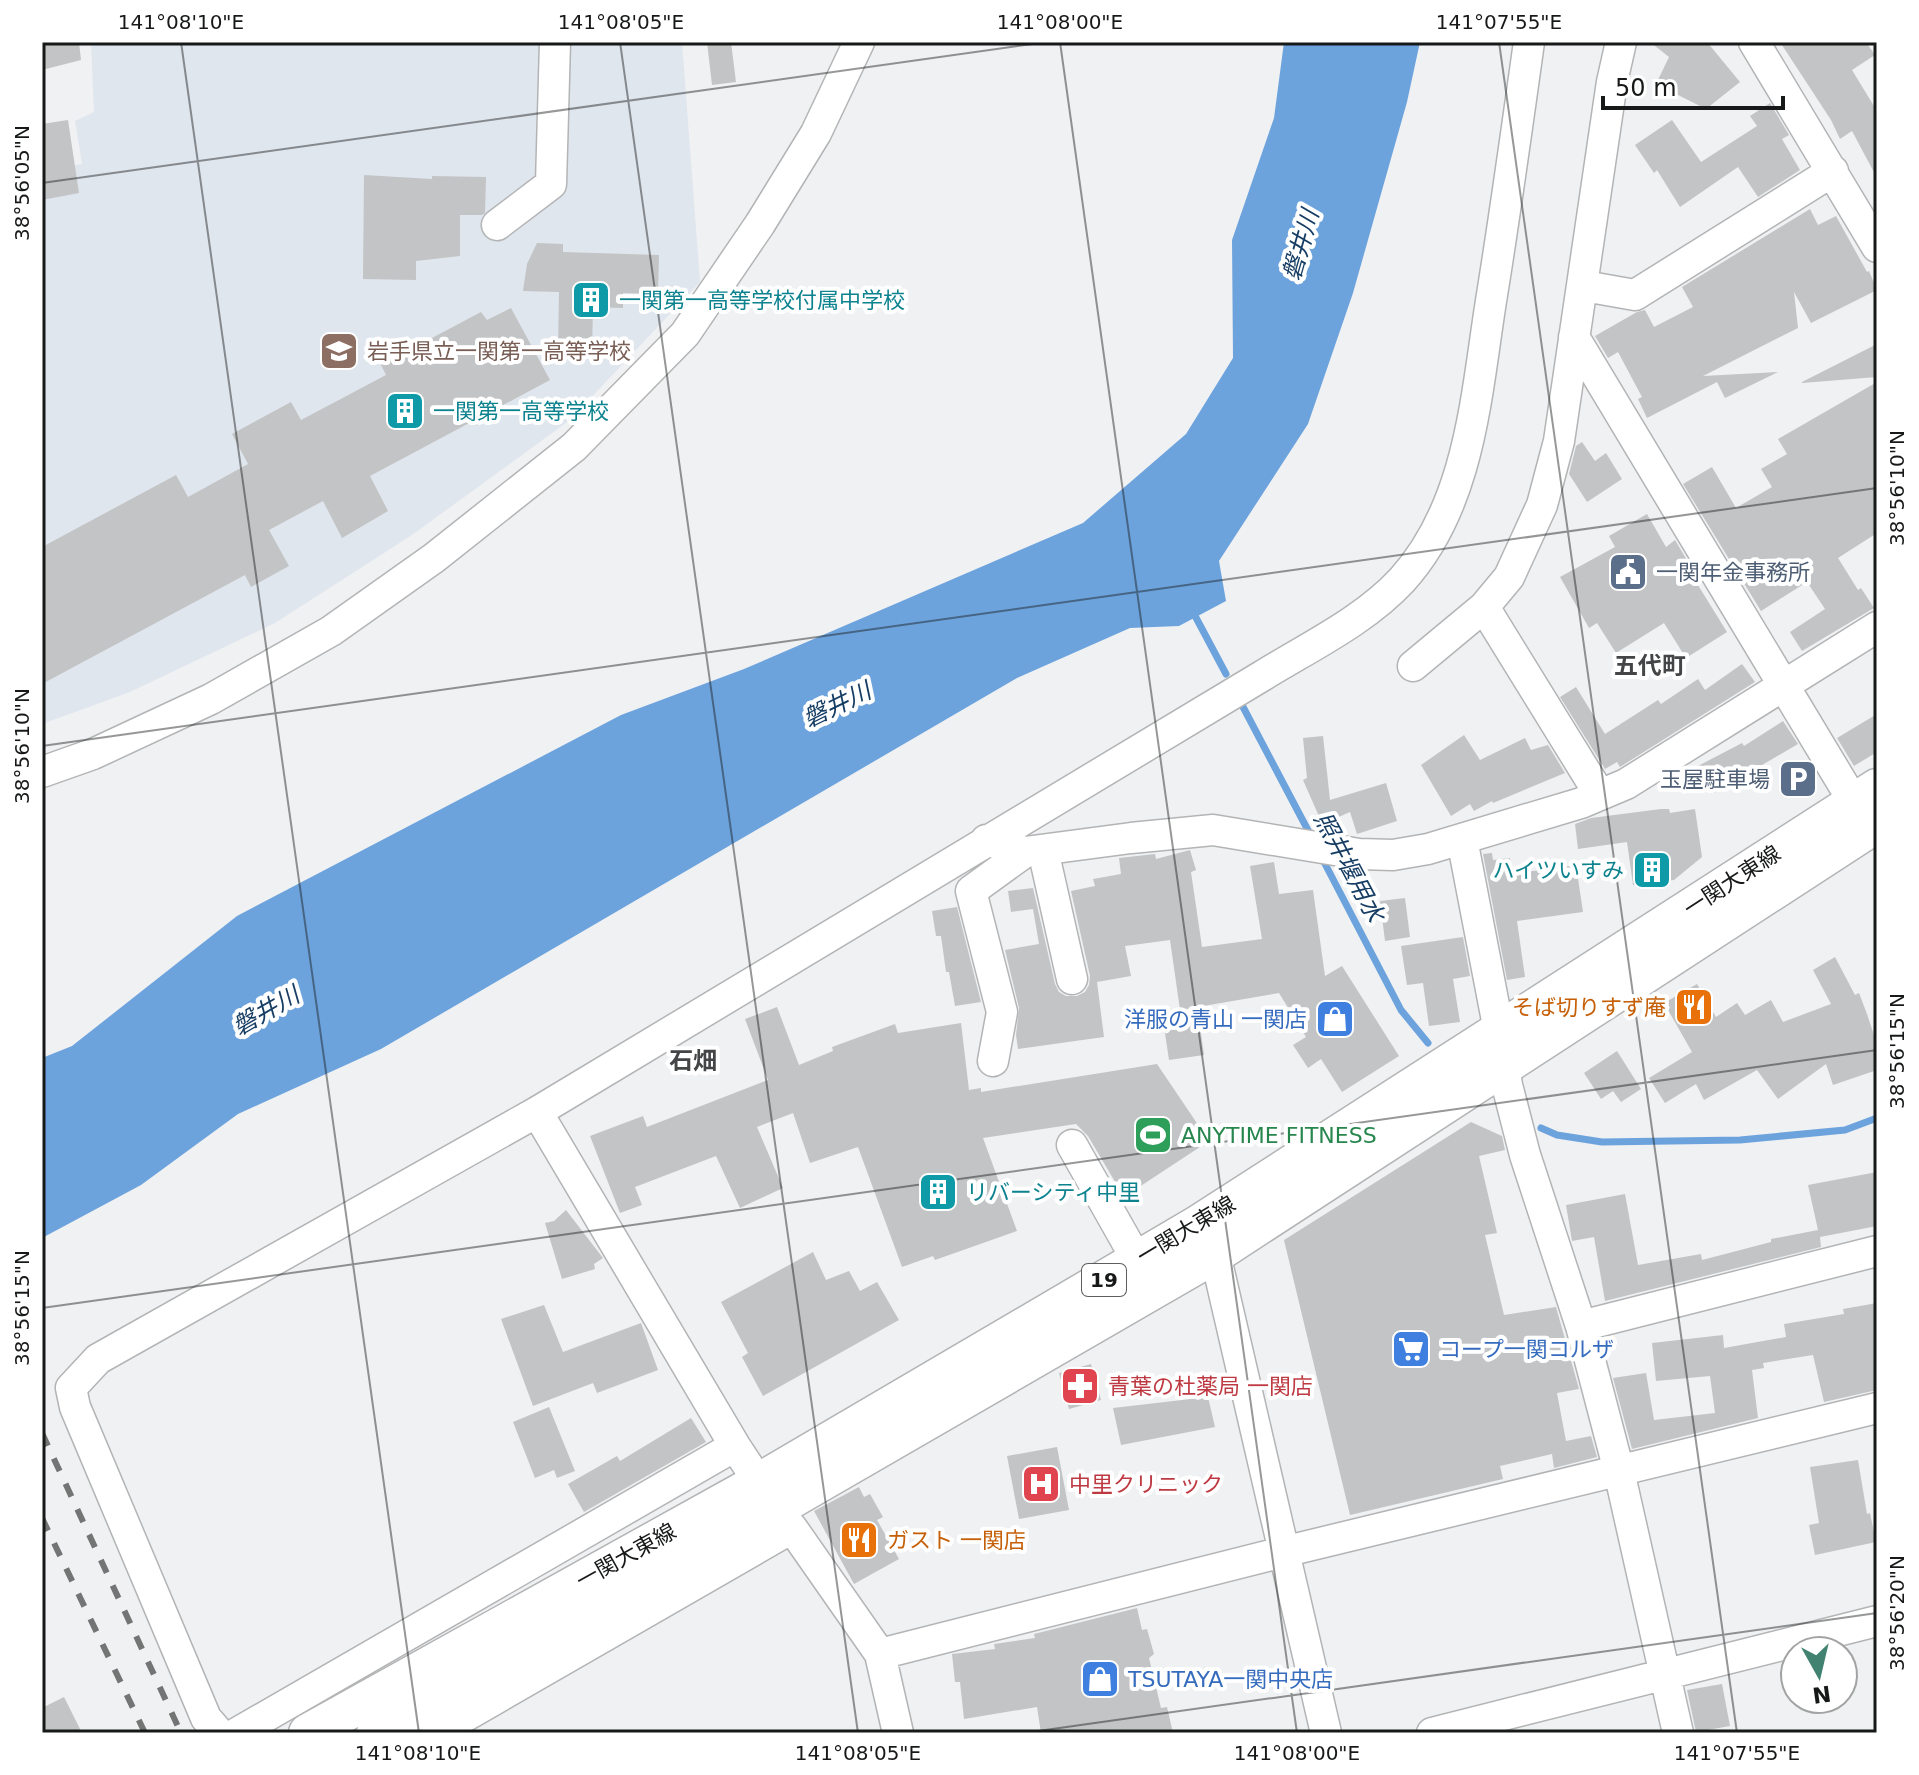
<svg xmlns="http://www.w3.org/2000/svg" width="1919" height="1775" font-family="'DejaVu Sans','Noto Sans JP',sans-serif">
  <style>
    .built { fill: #e0e6ee }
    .water { fill: #6da3dd }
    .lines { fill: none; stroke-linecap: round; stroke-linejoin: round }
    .stream { stroke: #6da3dd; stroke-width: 7 }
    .building { fill: #c3c4c5 }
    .minor-casing { stroke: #b3b4b5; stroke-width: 33 }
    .major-casing { stroke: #b3b4b5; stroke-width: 41 }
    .minor { stroke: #fff; stroke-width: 30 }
    .major { stroke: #fff; stroke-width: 38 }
    .rail { stroke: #737474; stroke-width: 6; stroke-dasharray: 14 14; stroke-linecap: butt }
    .ticks { fill: none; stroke: #171818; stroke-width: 2; stroke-opacity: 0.45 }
    .labels { text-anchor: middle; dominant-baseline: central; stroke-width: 8; stroke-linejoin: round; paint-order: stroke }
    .shield { fill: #fff; stroke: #5d5d5d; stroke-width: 2 }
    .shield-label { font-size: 20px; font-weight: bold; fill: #171818 }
    .culture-label { font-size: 22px; fill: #0d838f; stroke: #fff; text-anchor: start }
    .education-label { font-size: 22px; fill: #785e54; stroke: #fff; text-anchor: start }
    .service-label { font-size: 22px; fill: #4e5e75; stroke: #fff; text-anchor: start }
    .street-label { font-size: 22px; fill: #171818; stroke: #fff }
    .food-label { font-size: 22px; fill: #c56008; stroke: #fff; text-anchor: end }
    .shop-label { font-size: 22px; fill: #366cbe; stroke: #fff; text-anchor: start }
    .leisure-label { font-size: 22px; fill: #27864d; stroke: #fff; text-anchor: start }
    .health-label { font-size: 22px; fill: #be3a42; stroke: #fff; text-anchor: start }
    .water-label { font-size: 24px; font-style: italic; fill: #163d63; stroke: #fff }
    .neighbourhood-label { font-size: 24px; font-weight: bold; fill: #444546; stroke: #fff }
    .neatline { fill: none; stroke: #171818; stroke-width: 3 }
    .ticks-label { font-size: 20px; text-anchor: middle; fill: #171818 }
  </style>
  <rect width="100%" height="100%" fill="#f0f1f3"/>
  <path class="built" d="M91,42H682L700,282L570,420L412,535L275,623L130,692L42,724V172L82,164L75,121L94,112Z"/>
  <path class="water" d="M1284,42H1420L1407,102L1353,293L1308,424L1219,561L1226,601L1179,626L1130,628L1017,678L381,1049L238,1114L141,1185L42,1238V1058L72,1046L237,916L621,715L744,669L1083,523L1186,434L1233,358L1232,240L1274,118Z"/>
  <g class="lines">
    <path class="stream" d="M1193,612L1226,674
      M1242,705L1311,836
      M1322,858L1401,1010L1428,1043
      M1541,1128L1557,1135L1602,1142L1740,1140L1845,1130L1877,1118"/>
  </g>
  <path class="building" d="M42,42H79L81,60L42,70Z
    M707,42H731L736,82L712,85Z
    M1650,42H1707L1740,82L1706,109L1656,84L1669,57Z
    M1780,42H1866L1875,55L1852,70L1877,111V178L1852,131L1840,139L1831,120Z
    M1770,103L1789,135L1782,139L1800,170L1758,197L1738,167L1680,207L1657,170L1654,173L1635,145L1672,120L1701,162L1757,126L1750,116Z
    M68,120L79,193L42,200V124Z
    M364,175L432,179V176L486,177L485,213L482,215H460V256L416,261V280L363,279Z
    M1810,209L1818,225L1836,216L1867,272L1869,271L1877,290L1811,323L1794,292L1798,328L1703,376L1778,372L1725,398L1717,382L1647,418L1638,399L1642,397L1618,352L1608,358L1595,336L1637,312L1645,310L1654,327L1693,307L1682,287Z
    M537,243L563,244V252L659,255L658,294L623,293V308L593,307L592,352H558L559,292L523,291L527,264Z
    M511,308L550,380L370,476L388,511L342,538L323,501L269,530L289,566L251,587L245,575L42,684V547L176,475L188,497L248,464L232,434L291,402L301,420L386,375L381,365L481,312L487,320Z
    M1877,344V377L1802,383V382Z
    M1877,382V533L1838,558L1858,590L1861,588L1874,608L1802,651L1790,632L1825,609L1807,582L1761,611L1683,484L1712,467L1736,508L1772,487L1761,469L1787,454L1778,439Z
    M1582,442L1595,461L1606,453L1622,479L1587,502L1569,474L1576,446Z
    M1647,514L1666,547L1675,540L1691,567L1688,569L1727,632L1686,658L1664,623L1616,653L1597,623L1589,628L1560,577L1615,547L1609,536Z
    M1742,664L1755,682L1620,767L1617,762L1605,769L1560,697L1576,687L1605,734L1658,700L1661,704L1698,679L1705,690Z
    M1877,714V752L1854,766L1837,738Z
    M1783,721L1798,744L1714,793L1698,766L1742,743L1744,746Z
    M1464,735L1480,760L1525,738L1531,750L1548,745L1565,773L1493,803L1492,801L1474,811L1470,804L1451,816L1421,765Z
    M1323,736L1330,800L1386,783L1397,821L1357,834L1350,812L1332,820L1334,832L1325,830L1303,780L1307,778L1303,738Z
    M1661,809H1669L1670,813L1695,809L1702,857L1674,880L1633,885L1627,842L1578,849L1575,824L1591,818Z
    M1190,850L1196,870L1191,872L1202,947L1262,939L1250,866L1274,862L1279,894L1313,890L1325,976L1342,966L1399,1056L1342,1092L1321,1059L1308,1068L1293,1045L1306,1037L1279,993L1180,1010L1170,940L1125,946L1131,976L1097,982L1104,1037L1018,1049L1016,1035L1019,1008L1005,950L1039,944L1033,909L1011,912L1008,891L1033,888L1055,984L1059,992L1066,996H1077L1085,992L1089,985L1090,976L1071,891L1095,886L1093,879L1121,874L1119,858L1155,854L1156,859Z
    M1492,853L1493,860L1510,858L1512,874L1576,865L1583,912L1517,921L1525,977L1507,980L1483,854Z
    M1405,898L1410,937L1385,941L1380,901Z
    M957,907L981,1002L955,1006L949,972H946L941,936H936L932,911Z
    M1463,937L1470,976L1453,979L1460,1022L1429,1026L1423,983L1407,985L1401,946Z
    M1835,957L1855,995L1859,993L1867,1014L1877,1044V1070L1833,1085L1826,1064L1778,1099L1757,1070L1704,1100L1696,1084L1665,1103L1649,1078L1692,1052L1664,1003L1697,984L1716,1017L1737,1003L1745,1015L1771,1000L1783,1022L1831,1004L1813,970Z
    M777,1007L799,1065L833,1051L832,1047L895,1024L898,1033L961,1023L969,1090L981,1088V1092L1157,1064L1209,1141L1124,1197L1088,1136L1076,1124L983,1138L1017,1231L935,1260L933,1256L902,1267L858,1147L810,1163L793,1113L757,1127L783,1188L740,1208L716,1156L635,1187L642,1205L620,1213L590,1136L643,1116L647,1127L768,1080L745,1019Z
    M1198,1012L1204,1055L1169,1060L1163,1020Z
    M1617,1051L1641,1089L1621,1102L1613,1091L1601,1099L1584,1073Z
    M1471,1122L1502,1136L1505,1150L1479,1156L1497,1233L1485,1235L1504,1315L1556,1307L1579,1389L1557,1393L1566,1441L1591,1436L1597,1457L1554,1468L1552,1454L1500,1466L1503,1479L1350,1515L1284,1240Z
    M1877,1172V1226L1820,1237L1821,1247L1605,1301L1594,1237L1572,1241L1566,1205L1625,1194L1638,1265L1701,1254L1702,1260L1771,1242V1239L1818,1230L1808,1185Z
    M566,1210L603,1258L594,1264L595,1269L562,1279L545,1223L554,1221Z
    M813,1252L826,1280L849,1271L860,1291L877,1282L899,1320L763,1396L742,1357L748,1353L721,1302Z
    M1877,1303V1390L1824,1402L1813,1355L1763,1363L1764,1368L1752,1370L1758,1418L1632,1449L1613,1378L1646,1373L1654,1420L1715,1413L1710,1376L1656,1381L1652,1343L1723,1335L1724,1348L1786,1337L1784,1324L1844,1314L1843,1309Z
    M544,1305L563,1352L641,1323L658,1370L597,1393L593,1383L533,1406L501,1319Z
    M1091,1364L1101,1400L1069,1409L1059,1373Z
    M1208,1397L1215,1427L1121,1445L1113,1408Z
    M549,1407L575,1471L557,1478L554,1470L535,1478L513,1422Z
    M691,1418L706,1442L584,1512L568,1484L617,1456L620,1461Z
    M1057,1447L1069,1510L1019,1519L1007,1456Z
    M1858,1460L1867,1514L1870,1513L1876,1542L1815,1555L1809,1525L1819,1523L1810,1467Z
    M859,1487L864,1497L870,1494L883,1517L877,1520L899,1559L854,1584L814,1511Z
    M1137,1608L1142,1630L1147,1629L1154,1654L1149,1658L1161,1708L1167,1707L1173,1733H1041L1037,1707L964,1719L960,1682H955L952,1654L995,1649L994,1644L1035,1638L1034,1634Z
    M1722,1684L1730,1726L1696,1732L1687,1690Z
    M64,1697L82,1733H42V1708Z"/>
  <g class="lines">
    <g class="minor-casing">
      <path id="minor" d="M1754,42L1877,247
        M497,225L551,184L555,42
        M1584,286L1635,295L1833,171
        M1574,337L1864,819
        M1484,607L1600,795
        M1413,666L1484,607L1509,577L1542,505L1559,441L1612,82L1621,42
        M42,772L93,754L211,699L331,631L434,558L574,447L685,334L760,224L816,133L859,42
        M1462,839L1499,1031L1507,1085L1525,1155L1581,1326L1619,1471L1678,1733
        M986,840L1025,852L1131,838L1213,830L1359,854L1393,855L1428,849L1581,803L1626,784L1877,627
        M1043,850L1072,979
        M993,1061L1002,1012L971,891L1025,852
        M537,1112L735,1446L776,1508L792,1528L880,1654L898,1733
        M1072,1145L1137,1260
        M1204,1238L1215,1254L1326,1733
        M1581,1326L1877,1251
        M880,1654L1283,1552L1877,1408
        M219,1733L206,1718L75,1407L71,1388L98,1359L537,1112L1262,676C1309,647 1364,621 1402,580C1470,505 1476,396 1491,301C1505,215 1517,128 1529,42
        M237,1733L735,1446
        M436,1733L792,1528
        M1432,1733L1877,1621"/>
    </g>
    <g class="major-casing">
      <path id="major" d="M308,1733L760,1482L1196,1226L1877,788
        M376,1733L776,1508L1215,1254L1877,823"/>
    </g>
    <use href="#minor" class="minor"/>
    <use href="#major" class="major"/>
    <path class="rail" d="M42,1433L181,1733
      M42,1518L145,1733"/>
  </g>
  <path class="ticks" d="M181,42L419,1733M620,42L858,1733M1060,42L1297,1733M1499,42L1737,1733M42,183L1047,42M42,746L1877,488M42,1308L1877,1050M1024,1733L1877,1613"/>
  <defs>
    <g id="building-square" transform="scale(2)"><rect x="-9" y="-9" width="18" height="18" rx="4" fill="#0f9aa8" stroke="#fff"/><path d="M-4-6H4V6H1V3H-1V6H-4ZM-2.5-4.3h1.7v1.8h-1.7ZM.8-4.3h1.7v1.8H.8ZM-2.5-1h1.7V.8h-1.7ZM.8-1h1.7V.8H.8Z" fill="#fff"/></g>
    <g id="school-square" transform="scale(2)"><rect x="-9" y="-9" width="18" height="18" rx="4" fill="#8d6e63" stroke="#fff"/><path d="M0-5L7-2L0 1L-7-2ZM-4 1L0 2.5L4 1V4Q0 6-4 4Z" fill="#fff"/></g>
    <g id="civic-square" transform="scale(2)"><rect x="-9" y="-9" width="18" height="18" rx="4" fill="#5c6f8a" stroke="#fff"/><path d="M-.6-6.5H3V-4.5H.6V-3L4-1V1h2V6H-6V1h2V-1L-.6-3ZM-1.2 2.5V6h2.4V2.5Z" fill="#fff"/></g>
    <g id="parking-square" transform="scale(2)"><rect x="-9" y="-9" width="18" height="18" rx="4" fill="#5c6f8a" stroke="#fff"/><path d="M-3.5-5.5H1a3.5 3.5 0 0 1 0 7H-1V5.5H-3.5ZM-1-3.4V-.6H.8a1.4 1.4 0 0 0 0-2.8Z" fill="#fff"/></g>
    <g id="restaurant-square" transform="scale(2)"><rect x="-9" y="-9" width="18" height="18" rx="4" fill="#e8710a" stroke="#fff"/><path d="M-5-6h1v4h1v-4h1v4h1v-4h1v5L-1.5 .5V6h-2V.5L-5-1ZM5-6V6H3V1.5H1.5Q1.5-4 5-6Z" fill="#fff"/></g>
    <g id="shop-square" transform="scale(2)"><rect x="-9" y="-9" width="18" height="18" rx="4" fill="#3f7fe0" stroke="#fff"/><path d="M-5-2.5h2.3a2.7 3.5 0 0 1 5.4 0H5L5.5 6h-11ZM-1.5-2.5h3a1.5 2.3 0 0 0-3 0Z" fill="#fff"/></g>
    <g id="stadium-square" transform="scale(2)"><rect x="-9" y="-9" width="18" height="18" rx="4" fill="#2e9e5b" stroke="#fff"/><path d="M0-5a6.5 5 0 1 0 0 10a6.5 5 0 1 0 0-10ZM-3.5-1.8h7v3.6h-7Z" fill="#fff"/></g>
    <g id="supermarket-square" transform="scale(2)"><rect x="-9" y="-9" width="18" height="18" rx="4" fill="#3f7fe0" stroke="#fff"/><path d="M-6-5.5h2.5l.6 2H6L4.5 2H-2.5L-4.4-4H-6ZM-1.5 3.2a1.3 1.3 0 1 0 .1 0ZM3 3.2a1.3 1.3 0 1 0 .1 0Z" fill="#fff"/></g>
    <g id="pharmacy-square" transform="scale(2)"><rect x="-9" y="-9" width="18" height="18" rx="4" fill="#e0444e" stroke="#fff"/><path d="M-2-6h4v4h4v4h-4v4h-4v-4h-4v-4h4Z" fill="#fff"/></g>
    <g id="hospital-square" transform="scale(2)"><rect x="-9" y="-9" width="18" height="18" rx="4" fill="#e0444e" stroke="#fff"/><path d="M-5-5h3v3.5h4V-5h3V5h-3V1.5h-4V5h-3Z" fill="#fff"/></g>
  </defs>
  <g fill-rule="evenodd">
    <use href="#building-square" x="591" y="300"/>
    <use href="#school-square" x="339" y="351"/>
    <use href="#building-square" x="405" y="411"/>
    <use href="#civic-square" x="1628" y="572"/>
    <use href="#parking-square" x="1798" y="779"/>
    <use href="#building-square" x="1652" y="870"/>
    <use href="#restaurant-square" x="1694" y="1007"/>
    <use href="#shop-square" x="1335" y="1019"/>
    <use href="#stadium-square" x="1153" y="1135"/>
    <use href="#building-square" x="938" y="1192"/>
    <use href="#supermarket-square" x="1411" y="1349"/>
    <use href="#pharmacy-square" x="1080" y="1386"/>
    <use href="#hospital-square" x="1041" y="1484"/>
    <use href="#restaurant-square" x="859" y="1540"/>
    <use href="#shop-square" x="1100" y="1679"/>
  </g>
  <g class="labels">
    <rect class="shield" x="1082" y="1264" width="44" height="32" rx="6"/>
    <g class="shield-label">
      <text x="1104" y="1280">19</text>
    </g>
    <g class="culture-label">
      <text x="619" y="300">一関第一高等学校付属中学校</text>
      <text x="433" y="411">一関第一高等学校</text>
      <text x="1624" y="870" text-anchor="end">ハイツいすみ</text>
      <text x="966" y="1192">リバーシティ中里</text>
    </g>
    <g class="education-label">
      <text x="367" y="351">岩手県立一関第一高等学校</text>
    </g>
    <g class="service-label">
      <text x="1656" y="572">一関年金事務所</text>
      <text x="1770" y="779" text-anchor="end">玉屋駐車場</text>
    </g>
    <g class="street-label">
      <text transform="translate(1732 881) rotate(-33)">一関大東線</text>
      <text transform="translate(1186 1230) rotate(-31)">一関大東線</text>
      <text transform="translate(626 1556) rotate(-29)">一関大東線</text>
    </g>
    <g class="food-label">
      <text x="1666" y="1007">そば切りすず庵</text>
      <text x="887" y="1540" text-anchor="start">ガスト 一関店</text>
    </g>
    <g class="shop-label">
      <text x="1307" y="1019" text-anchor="end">洋服の青山 一関店</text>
      <text x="1439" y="1349">コープ一関コルザ</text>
      <text x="1128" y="1679">TSUTAYA一関中央店</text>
    </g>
    <g class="leisure-label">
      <text x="1181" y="1135">ANYTIME FITNESS</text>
    </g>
    <g class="health-label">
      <text x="1108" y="1386">青葉の杜薬局 一関店</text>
      <text x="1069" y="1484">中里クリニック</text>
    </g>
    <g class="water-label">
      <text transform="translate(1301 245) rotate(-74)">磐井川</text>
      <text transform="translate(837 705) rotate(-26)">磐井川</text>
      <text transform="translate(1349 867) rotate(62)">照井堰用水</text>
      <text transform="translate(266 1011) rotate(-30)">磐井川</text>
    </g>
    <g class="neighbourhood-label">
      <text x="1650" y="666">五代町</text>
      <text x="693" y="1061">石畑</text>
    </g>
  </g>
  <rect width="1919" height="1775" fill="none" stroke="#ffffff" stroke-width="88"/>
  <g transform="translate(1819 1675) rotate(172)"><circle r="38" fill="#ffffff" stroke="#a2a3a3" stroke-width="2"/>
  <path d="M0-6L14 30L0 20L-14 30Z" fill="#418271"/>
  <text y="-12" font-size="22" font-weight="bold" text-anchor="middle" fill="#171818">N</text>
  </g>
  <path d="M1603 96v12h180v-12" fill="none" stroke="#171818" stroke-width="4"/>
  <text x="1615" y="96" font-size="24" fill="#171818" stroke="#ffffff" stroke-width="6" paint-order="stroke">50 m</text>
  <rect x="44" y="44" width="1831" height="1687" class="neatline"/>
  <g class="ticks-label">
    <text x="181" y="29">141°08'10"E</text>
    <text x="621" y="29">141°08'05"E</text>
    <text x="1060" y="29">141°08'00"E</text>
    <text x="1499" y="29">141°07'55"E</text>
    <text transform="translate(22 183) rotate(-90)" y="7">38°56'05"N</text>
    <text transform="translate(1897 488) rotate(-90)" y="7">38°56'10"N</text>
    <text transform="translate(22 746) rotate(-90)" y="7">38°56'10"N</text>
    <text transform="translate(1897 1051) rotate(-90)" y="7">38°56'15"N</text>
    <text transform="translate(22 1308) rotate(-90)" y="7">38°56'15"N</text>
    <text transform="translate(1897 1613) rotate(-90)" y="7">38°56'20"N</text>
    <text x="418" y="1760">141°08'10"E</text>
    <text x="858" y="1760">141°08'05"E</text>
    <text x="1297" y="1760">141°08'00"E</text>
    <text x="1737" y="1760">141°07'55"E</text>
  </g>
</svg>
